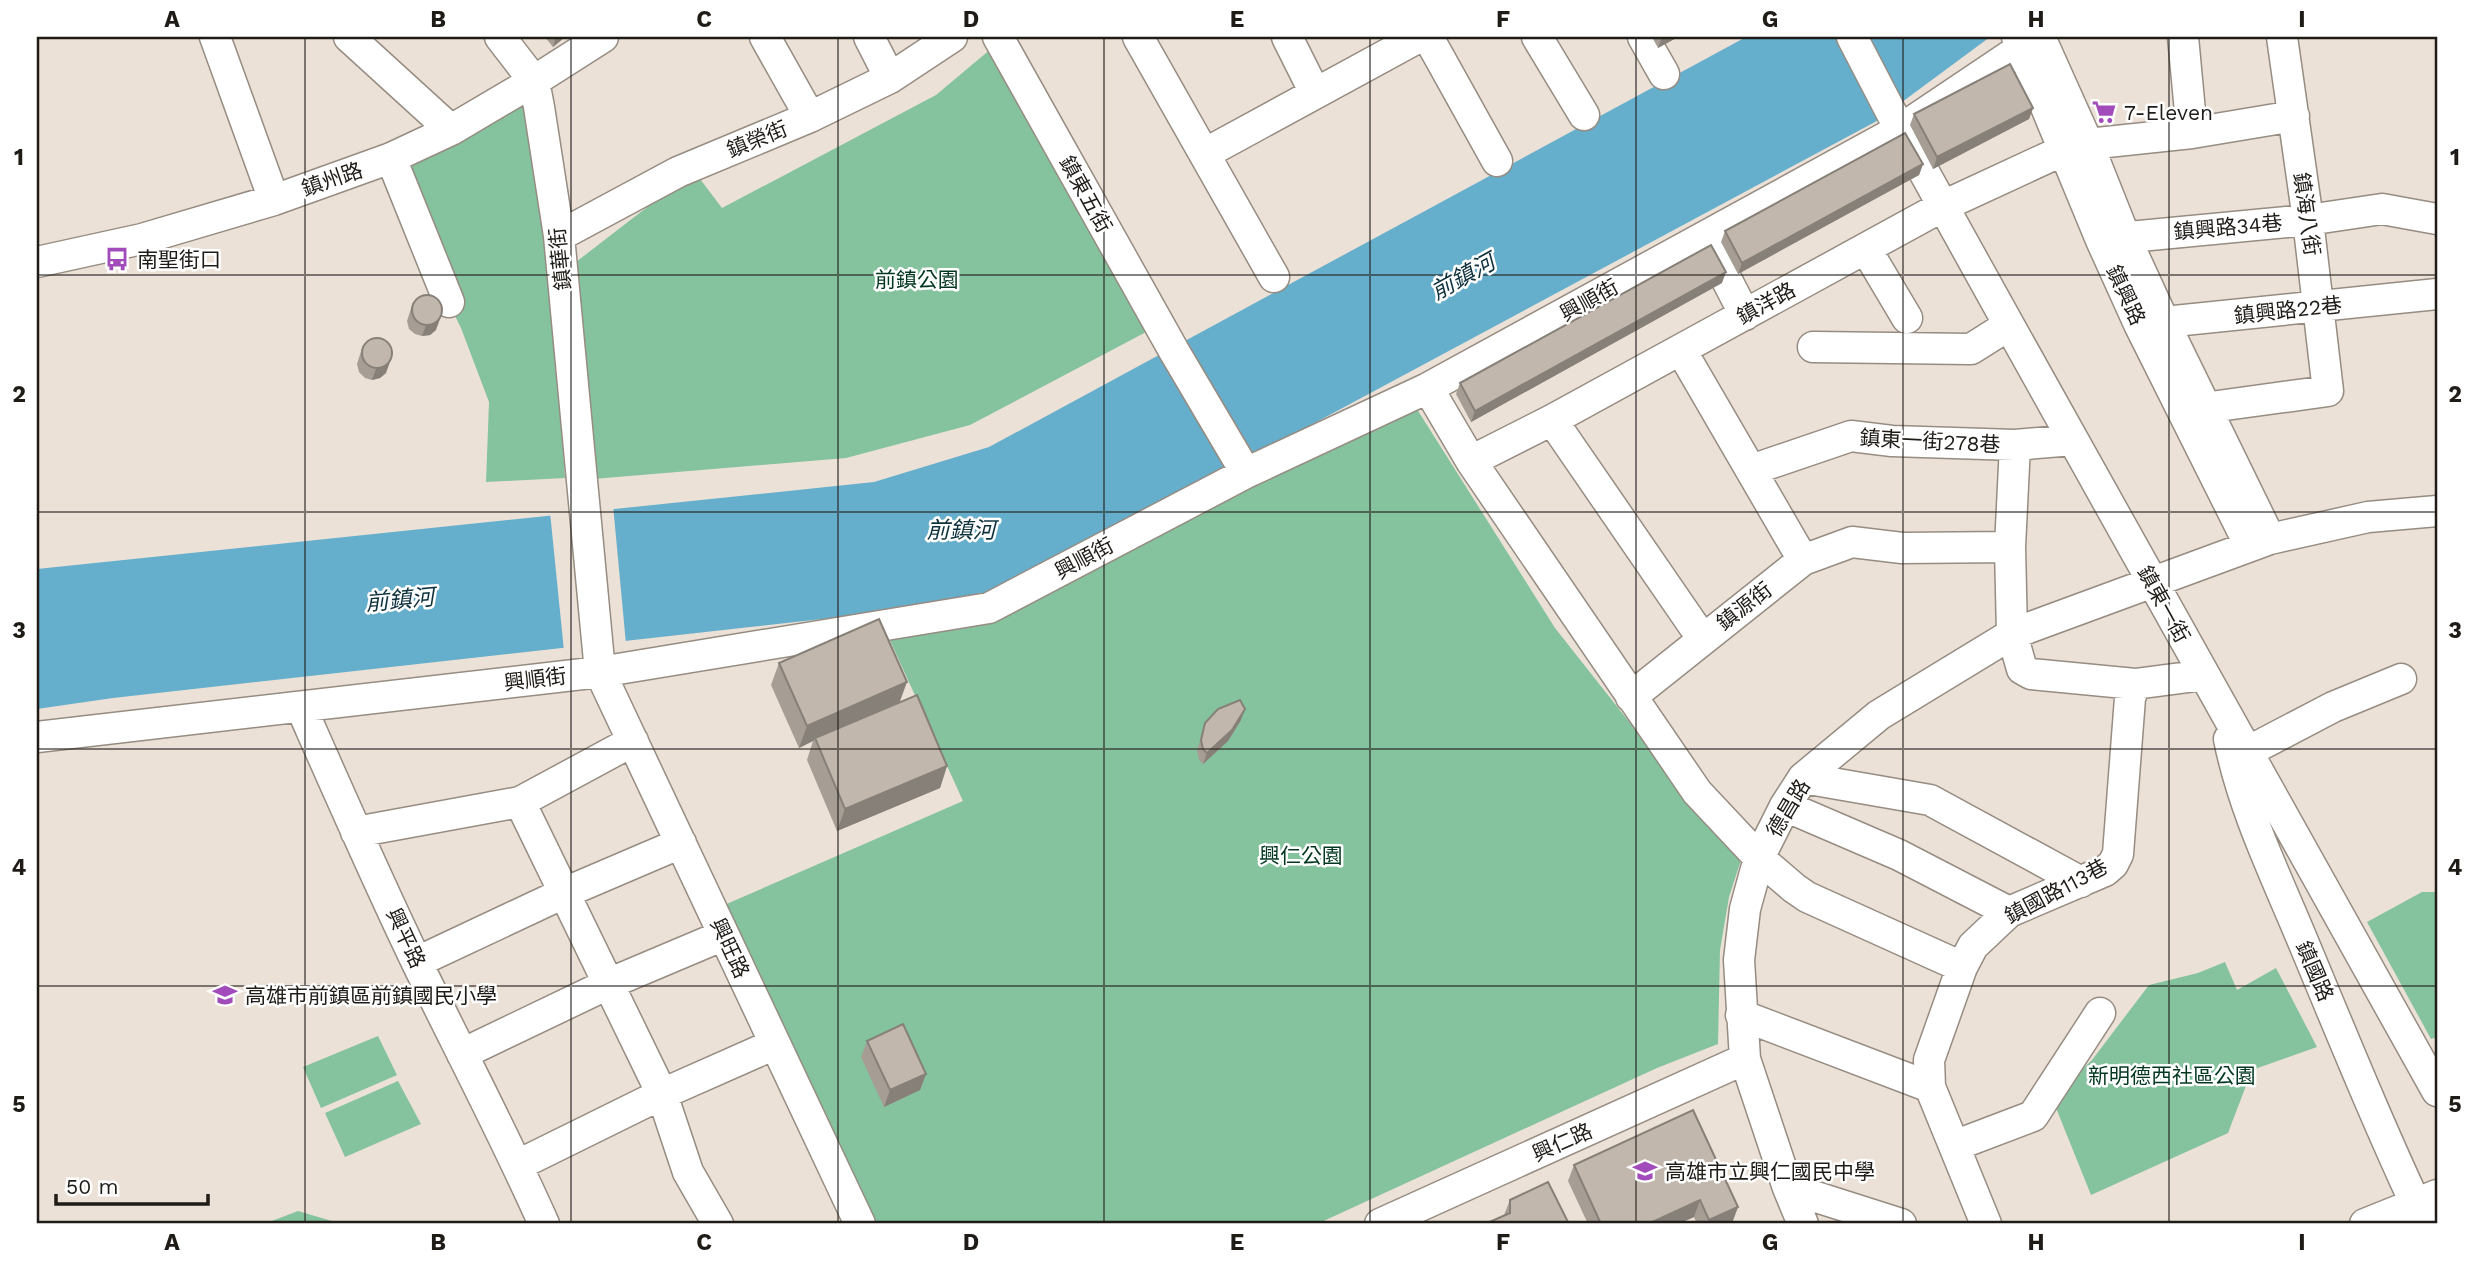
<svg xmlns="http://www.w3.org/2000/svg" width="2474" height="1261" font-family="'Work Sans','Noto Sans TC',sans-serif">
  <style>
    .green { fill: #85c29e }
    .water { fill: #66afcc }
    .pier { fill: #ece1d7 }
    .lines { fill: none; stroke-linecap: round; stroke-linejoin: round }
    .minor-casing { stroke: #968c82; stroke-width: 33 }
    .minor { stroke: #fff; stroke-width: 30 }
    .wall { fill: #a69d94 }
    .shaded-wall { fill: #878078 }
    .building { fill: #c1b7ac; stroke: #878078; stroke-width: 2 }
    .grid { fill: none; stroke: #1f1b17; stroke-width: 2; stroke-opacity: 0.55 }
    .labels { text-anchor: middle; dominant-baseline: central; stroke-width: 5; stroke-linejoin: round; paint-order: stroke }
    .poi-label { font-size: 21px; fill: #1f1b17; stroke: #fff; text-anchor: start }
    .street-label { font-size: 21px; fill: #1f1b17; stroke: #fff }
    .park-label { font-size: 21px; fill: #02371f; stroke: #fff }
    .water-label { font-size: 23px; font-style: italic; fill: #0e313e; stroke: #fff }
    .neatline { fill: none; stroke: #1f1b17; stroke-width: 2.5 }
    .grid-label { font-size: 23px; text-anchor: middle; font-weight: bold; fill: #1f1b17 }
  </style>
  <rect width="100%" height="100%" fill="#ece1d7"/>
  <path class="green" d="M992,48L1148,331L970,425L846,458L593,479L576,262L694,171L722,208L936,95Z
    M536,85L565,478L486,482L489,402L461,328L410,223L378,171Z
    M1415,406L1555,628L1645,742L1678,791L1742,857L1729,897L1720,950L1718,1044L1657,1068L1317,1224H874L715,909L963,801L888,636L1000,613Z
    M2422,892H2437V1037L2431,1039L2367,922Z
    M2225,962L2237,990L2276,968L2317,1047L2252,1070L2228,1133L2091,1195L2052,1098L2092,1060L2149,985L2198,973Z
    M378,1036L397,1075L321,1108L303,1067Z
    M398,1081L421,1124L345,1157L325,1113Z
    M298,1211L342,1224H264Z"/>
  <path class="water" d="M1746,37H1990L1875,122L983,601L113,698L37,709V569L874,482L989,447Z"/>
  <path class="pier" d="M613,505L626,644L564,651L550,512Z"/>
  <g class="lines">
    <g class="minor-casing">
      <path id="minor" d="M215,37L274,200
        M349,37L451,130
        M500,37L534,81L539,107L559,236L600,672L860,1224
        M765,37L810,117
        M869,37L890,78
        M998,37L1174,351L1246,473
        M1138,37L1274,277
        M1287,37L1315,93
        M1428,37L1497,161
        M1537,37L1584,115
        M1643,37L1664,74
        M1852,37L1893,116L2009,325L2437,1091
        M2017,37L2101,240L2139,324L2250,546
        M2040,37L2088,144L2125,237L2164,322L2270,539
        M2183,37L2192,133
        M1206,153L1419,37
        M391,158L449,302
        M559,236L678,172L810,117L890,78L952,37
        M2108,239L2308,220L2382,209L2437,219
        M1706,240L1745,315
        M1866,249L1907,318
        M37,262L142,239L274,200L391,158L451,130L534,81L603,37
        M2145,324L2437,294
        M1813,347L1971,349L2009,325
        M1681,350L1803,560
        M1428,388L1471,461
        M2189,410L2328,391L2308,220L2282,37
        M1552,420L1702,638
        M2015,445L2010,547L2012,634L2022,669L2031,674L2135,684
        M1751,470L1851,436L1892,441L2015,445L2073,440
        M1631,697L1803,560L1852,542L1902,548L2010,547
        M301,707C339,793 377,880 418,965C460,1051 505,1136 544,1224
        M37,737L600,672L989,608L1246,473L1428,388L1901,129L2038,37
        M2229,739C2243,809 2275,874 2302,939C2342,1035 2381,1131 2425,1224
        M2247,752L2333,707L2401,679
        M1803,778L1930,800L2081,882
        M520,802L662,1094L688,1172L718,1224
        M1785,806L1899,855L2009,912
        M356,832L520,802L633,741
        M417,962L564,893L681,843
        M1962,967L1807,897L1794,888L1759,858L1697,792L1471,461L1552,420L1943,206L2064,150L2088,144L2192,133L2294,116
        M1741,1015L1930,1087
        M462,1054L608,984L724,935
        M1954,1146L2033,1116L2100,1013
        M518,1165L662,1094L775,1044
        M1788,1188L1901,1224
        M1380,1224L1745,1059
        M1803,1224L1788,1188L1745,1059L1739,960L1745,909L1759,858L1785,806L1803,778L1879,715L2012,634L2270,539L2368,517L2437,511
        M1986,1224L1930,1087L1929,1060L1962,967L1973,946L2009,912L2105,871L2113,864L2118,854L2130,698L2135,684L2204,675
        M2365,1224L2437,1195"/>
    </g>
    <use href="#minor" class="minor"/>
  </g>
  <path class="wall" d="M545,37H565L553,47Z
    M1652,37H1678L1658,48Z
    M2033,108L2029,119L1933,169L1910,125L1914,114Z
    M1923,164L1919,175L1738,274L1721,242L1725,231Z
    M1722,283L1471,422L1456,394L1460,383Z
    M413,302L436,330L430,335L422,336L415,334L409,329L407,321Z
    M363,345L386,373L380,378L372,380L365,378L359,372L357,364Z
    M779,663L900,702L947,766L940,788L837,831L807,760L813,741L799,748L771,685Z
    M1241,720L1228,741L1203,764L1199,760L1197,751L1205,723Z
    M867,1041L926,1074L920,1090L884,1107L861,1057Z
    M1574,1165L1738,1207L1732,1223L1730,1224H1697L1694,1217L1678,1224H1588L1568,1181Z
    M1510,1200L1569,1224L1504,1215Z"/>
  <path class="shaded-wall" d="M556,37H565L553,47Z
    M1662,37H1678L1658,48Z
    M2033,108L2029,119L1933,169L1937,157Z
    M1923,164L1919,175L1738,274L1742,263Z
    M1726,272L1722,283L1471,422L1475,411Z
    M440,319L436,330L430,335L422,336L426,325Z
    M390,362L386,373L380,378L372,380L376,369Z
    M907,682L899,704L815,738L813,741L799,748L807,726Z
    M1245,709L1241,720L1228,741L1203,764L1207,753Z
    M947,766L940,788L837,831L845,809Z
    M926,1074L920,1090L884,1107L890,1090Z
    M1700,1200L1694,1217L1678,1224H1648Z
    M1738,1207L1732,1223L1708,1224L1709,1220Z"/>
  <path class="building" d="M2010,64L2033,108L1937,157L1914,114Z
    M1905,133L1923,164L1742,263L1725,231Z
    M1711,245L1726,272L1475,411L1460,383Z
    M412 310a15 15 0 1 1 30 0a15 15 0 1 1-30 0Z
    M362 353a15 15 0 1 1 30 0a15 15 0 1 1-30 0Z
    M879,619L907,682L807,726L779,663Z
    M917,695L947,766L845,809L815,738Z
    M1240,700L1245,709L1232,730L1207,753L1203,749L1201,740L1205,723L1218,709Z
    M903,1024L926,1074L890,1090L867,1041Z
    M1693,1110L1738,1207L1709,1220L1700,1200L1648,1224H1601L1574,1165Z
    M1548,1182L1569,1224H1485L1510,1213V1200Z"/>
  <path class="grid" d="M305,37V1224M571,37V1224M838,37V1224M1104,37V1224M1370,37V1224M1636,37V1224M1903,37V1224M2169,37V1224M37,275H2437M37,512H2437M37,749H2437M37,986H2437"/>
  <defs>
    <g id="supermarket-bare" transform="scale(1.89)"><path d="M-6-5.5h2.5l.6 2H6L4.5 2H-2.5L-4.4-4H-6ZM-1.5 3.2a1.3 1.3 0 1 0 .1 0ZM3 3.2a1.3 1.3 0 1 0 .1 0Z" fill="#a14cba" stroke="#fff" stroke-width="2.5" paint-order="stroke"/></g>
    <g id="bus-bare" transform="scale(1.89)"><path d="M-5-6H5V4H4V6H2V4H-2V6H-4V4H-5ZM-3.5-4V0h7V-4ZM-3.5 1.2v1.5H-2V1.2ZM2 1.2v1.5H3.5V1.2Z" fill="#a14cba" stroke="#fff" stroke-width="2.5" paint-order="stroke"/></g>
    <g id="school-bare" transform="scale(1.89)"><path d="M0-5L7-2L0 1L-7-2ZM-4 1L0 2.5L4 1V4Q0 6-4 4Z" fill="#a14cba" stroke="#fff" stroke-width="2.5" paint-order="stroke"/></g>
  </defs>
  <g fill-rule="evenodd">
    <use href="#supermarket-bare" x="2104" y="112"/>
    <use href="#bus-bare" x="117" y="259"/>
    <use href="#school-bare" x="225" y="995"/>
    <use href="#school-bare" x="1645" y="1171"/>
  </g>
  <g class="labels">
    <g class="poi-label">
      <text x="2124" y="112">7-Eleven</text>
      <text x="137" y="259">南聖街口</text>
      <text x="245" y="995">高雄市前鎮區前鎮國民小學</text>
      <text x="1665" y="1171">高雄市立興仁國民中學</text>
    </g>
    <g class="street-label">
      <text transform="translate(757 139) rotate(-22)">鎮榮街</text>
      <text transform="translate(332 179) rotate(-19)">鎮州路</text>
      <text transform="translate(1086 194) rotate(61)">鎮東五街</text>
      <text transform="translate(2307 214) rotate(82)">鎮海八街</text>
      <text transform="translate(2228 227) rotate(-5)">鎮興路34巷</text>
      <text transform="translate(560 259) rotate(-96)">鎮華街</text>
      <text transform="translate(2126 295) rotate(65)">鎮興路</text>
      <text transform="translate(1589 300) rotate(-29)">興順街</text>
      <text transform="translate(1766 303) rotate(-29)">鎮洋路</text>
      <text transform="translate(2288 310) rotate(-6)">鎮興路22巷</text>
      <text transform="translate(1930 441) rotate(3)">鎮東一街278巷</text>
      <text transform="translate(1084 558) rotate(-28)">興順街</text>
      <text transform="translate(2164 604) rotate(61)">鎮東一街</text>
      <text transform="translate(1744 606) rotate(-38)">鎮源街</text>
      <text transform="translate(535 679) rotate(-7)">興順街</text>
      <text transform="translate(1788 808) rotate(-59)">德昌路</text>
      <text transform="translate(2056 891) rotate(-28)">鎮國路113巷</text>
      <text transform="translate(406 938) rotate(65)">興平路</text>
      <text transform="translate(730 948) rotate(65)">興旺路</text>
      <text transform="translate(2315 971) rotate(67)">鎮國路</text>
      <text transform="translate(1562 1142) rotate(-24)">興仁路</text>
    </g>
    <g class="park-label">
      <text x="917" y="279">前鎮公園</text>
      <text x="1301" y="855">興仁公園</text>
      <text x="2172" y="1075">新明德西社區公園</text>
    </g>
    <g class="water-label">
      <text transform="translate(1463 277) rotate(-29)">前鎮河</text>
      <text x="961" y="530">前鎮河</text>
      <text transform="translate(400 600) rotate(-5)">前鎮河</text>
    </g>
  </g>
  <rect width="2474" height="1261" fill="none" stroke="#ffffff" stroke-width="77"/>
  <path d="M56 1194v10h152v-10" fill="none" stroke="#1f1b17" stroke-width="3.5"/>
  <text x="66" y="1194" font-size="21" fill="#1f1b17" stroke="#ffffff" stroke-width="5" paint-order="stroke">50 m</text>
  <rect x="38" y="38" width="2398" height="1184" class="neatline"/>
  <g class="grid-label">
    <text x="172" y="27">A</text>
    <text x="438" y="27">B</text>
    <text x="704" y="27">C</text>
    <text x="971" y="27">D</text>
    <text x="1237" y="27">E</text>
    <text x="1503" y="27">F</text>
    <text x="1770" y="27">G</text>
    <text x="2036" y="27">H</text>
    <text x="2302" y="27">I</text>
    <text x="19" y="165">1</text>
    <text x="2455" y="165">1</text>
    <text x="19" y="402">2</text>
    <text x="2455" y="402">2</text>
    <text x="19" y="638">3</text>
    <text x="2455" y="638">3</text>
    <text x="19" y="875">4</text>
    <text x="2455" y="875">4</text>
    <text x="19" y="1112">5</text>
    <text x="2455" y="1112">5</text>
    <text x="172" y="1250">A</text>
    <text x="438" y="1250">B</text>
    <text x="704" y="1250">C</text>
    <text x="971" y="1250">D</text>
    <text x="1237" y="1250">E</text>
    <text x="1503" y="1250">F</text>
    <text x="1770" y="1250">G</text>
    <text x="2036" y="1250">H</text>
    <text x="2302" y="1250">I</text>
  </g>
</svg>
